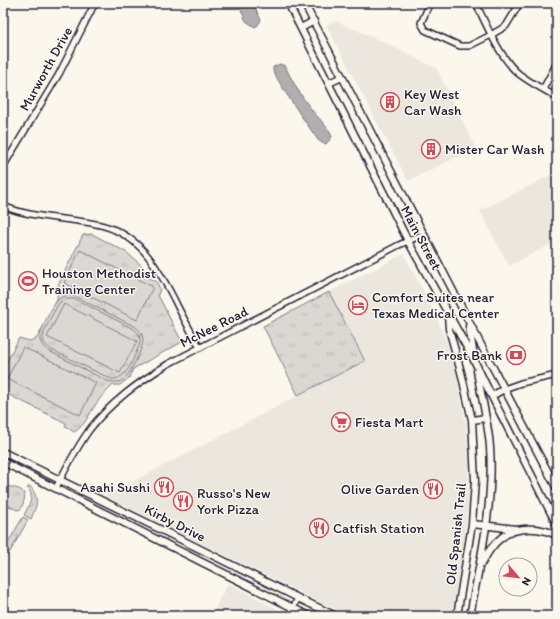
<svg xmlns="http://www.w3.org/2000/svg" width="560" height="619" font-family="Itim,sans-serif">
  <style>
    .built { fill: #ebe7df }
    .grass { fill: url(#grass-tufts); stroke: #7e7d87 }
    .pitch { fill: #dbd8d3; stroke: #7e7d87; fill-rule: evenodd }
    .water { fill: #b1aeb0; stroke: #787681 }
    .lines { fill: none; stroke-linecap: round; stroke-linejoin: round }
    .minor-casing { stroke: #22223b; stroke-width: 8 }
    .major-casing { stroke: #22223b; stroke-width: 9 }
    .minor { stroke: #fbf7ec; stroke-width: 5 }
    .major { stroke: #fbf7ec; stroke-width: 6 }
    .labels { text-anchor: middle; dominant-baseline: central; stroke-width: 3; stroke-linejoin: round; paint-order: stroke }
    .street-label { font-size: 14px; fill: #22223b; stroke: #fbf7ec }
    .poi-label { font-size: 14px; fill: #22223b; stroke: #fbf7ec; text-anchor: start }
  </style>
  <defs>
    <pattern id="grass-tufts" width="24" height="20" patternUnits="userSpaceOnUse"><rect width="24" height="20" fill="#dbd8d3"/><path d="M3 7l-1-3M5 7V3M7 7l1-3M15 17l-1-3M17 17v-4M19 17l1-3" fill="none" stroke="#bcb9b6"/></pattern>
  </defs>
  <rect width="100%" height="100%" fill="#fbf7ec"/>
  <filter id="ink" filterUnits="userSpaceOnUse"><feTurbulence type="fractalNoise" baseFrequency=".025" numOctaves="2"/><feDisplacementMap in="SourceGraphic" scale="8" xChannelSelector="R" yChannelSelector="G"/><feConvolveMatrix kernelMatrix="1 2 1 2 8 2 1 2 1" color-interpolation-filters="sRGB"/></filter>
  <g filter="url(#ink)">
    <path class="built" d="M336,21L388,44L437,69L476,148L408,181L326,25Z
      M557,172V241L509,266L480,211Z
      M404,254L436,316L447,343L457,378L466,425L469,463L468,503L464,541L452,616H353L324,604L105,496L365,361L329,292Z
      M228,583L283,612L281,616H211Z"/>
    <path class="grass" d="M92,234L126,252L141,265L149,278L156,281L160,289L158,295L182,342L133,369L129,378L120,385H113C108,391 100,397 96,404C89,414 85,426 74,432L65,426L66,423L3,392V369L19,338L30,341L37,338L57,300L58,285L83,235Z
      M329,292L365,361L298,395L263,326Z
      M3,485C21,490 30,488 21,509L17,510L3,503Z
      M30,486C40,500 37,504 31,519L24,515C28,507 36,495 27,488Z
      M23,517L28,520L10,552L3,558V551Z"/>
    <path class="pitch" d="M80,250L153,287L137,320L64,283Z
      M68,295L74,296L134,326C139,329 143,334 143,341C143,348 129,376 123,380C118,383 113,382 107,381L47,350C44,348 41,344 40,340C39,331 53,304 59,299C62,297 65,296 68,295ZM66,299H75L132,328C139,332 142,338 139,346C133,358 128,380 111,379L52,350C47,347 43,343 43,337C43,331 56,307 60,302C63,300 63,300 66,299Z
      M64,304L137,341L120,373L47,337Z
      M23,347L96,383L80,415L7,379Z"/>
    <path class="water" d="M238,3H253L261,20L258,25L255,27L246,21Z
      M280,64L285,66C292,81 301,96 311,109C318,118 328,126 332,137L326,144L322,143L318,140C302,117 286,95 273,71V67Z"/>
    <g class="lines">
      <g class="minor-casing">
        <path id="minor" d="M430,3L421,23L425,30L460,46H469L491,35L506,26L520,3
          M476,3C485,23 502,61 519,74C531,83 544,90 557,97
          M543,89L557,63
          M3,167L59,74L95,3
          M3,206C32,218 65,218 96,224C138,232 156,264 174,299C182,316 191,331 200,348
          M504,389L521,383L557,375
          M56,488C66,468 77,447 90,429C111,402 139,382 168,364L399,245L424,234
          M289,616L298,598"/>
      </g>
      <g class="major-casing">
        <path id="major" d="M288,3L408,241L475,362L488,389L557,525
          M304,3L480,343L557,489
          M301,28L314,21
          M329,83L342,77
          M448,314L449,329L461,372L472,420L475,481L472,524L457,616
          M469,326L474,356
          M492,396L504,389
          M472,420L486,418
          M3,452L188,543L298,598L336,616
          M3,462L309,616
          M472,524L516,529
          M482,563C487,554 492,545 501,538C515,526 542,526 557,536
          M470,616C480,560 494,504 490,447C488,421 481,396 477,371"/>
      </g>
      <use href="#minor" class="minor"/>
      <use href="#major" class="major"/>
    </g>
  </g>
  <defs>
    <g id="building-ring" transform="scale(1)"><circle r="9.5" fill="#fbf7ec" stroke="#d1495b" stroke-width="1.5"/><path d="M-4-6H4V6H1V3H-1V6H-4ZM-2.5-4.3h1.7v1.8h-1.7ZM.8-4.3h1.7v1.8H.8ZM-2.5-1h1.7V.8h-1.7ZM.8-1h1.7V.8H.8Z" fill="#d1495b"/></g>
    <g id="stadium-ring" transform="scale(1)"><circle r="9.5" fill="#fbf7ec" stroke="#d1495b" stroke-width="1.5"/><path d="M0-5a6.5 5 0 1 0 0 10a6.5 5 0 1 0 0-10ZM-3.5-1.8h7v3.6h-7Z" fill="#d1495b"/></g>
    <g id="hotel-ring" transform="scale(1)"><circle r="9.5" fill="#fbf7ec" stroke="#d1495b" stroke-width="1.5"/><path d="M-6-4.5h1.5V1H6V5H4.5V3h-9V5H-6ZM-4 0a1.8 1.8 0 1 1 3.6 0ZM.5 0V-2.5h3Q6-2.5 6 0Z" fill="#d1495b"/></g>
    <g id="bank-ring" transform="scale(1)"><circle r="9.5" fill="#fbf7ec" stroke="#d1495b" stroke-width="1.5"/><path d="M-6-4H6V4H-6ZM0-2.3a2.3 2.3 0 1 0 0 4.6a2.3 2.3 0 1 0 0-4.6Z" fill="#d1495b"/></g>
    <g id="supermarket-ring" transform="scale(1)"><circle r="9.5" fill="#fbf7ec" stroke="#d1495b" stroke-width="1.5"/><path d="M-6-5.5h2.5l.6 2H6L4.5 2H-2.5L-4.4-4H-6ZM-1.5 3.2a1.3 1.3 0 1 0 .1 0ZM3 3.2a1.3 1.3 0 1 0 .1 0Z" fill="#d1495b"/></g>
    <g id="restaurant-ring" transform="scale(1)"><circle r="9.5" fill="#fbf7ec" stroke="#d1495b" stroke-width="1.5"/><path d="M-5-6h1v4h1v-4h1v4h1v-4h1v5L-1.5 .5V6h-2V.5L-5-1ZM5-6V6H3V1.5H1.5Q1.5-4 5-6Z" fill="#d1495b"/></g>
  </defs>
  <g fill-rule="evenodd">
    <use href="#building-ring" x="390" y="102"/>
    <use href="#building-ring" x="431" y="149"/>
    <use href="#stadium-ring" x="28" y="281"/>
    <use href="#hotel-ring" x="358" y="305"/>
    <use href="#bank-ring" x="516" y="355"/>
    <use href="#supermarket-ring" x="341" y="422"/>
    <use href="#restaurant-ring" x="164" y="487"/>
    <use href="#restaurant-ring" x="433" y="489"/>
    <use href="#restaurant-ring" x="183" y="501"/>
    <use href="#restaurant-ring" x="319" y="528"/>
  </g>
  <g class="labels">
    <g class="street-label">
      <text transform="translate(46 69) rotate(-61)">Murworth Drive</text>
      <text transform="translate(421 238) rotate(62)">Main Street</text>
      <text transform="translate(214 327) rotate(-27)">McNee Road</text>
      <text transform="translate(175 523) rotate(27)">Kirby Drive</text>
      <text transform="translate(456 534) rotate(-84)">Old Spanish Trail</text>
    </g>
    <g class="poi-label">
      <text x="404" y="94">Key West<tspan x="404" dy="16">Car Wash</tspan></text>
      <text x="445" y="149">Mister Car Wash</text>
      <text x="42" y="273">Houston Methodist<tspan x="42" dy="16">Training Center</tspan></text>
      <text x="372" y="297">Comfort Suites near<tspan x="372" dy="16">Texas Medical Center</tspan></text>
      <text x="502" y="355" text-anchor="end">Frost Bank</text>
      <text x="355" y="422">Fiesta Mart</text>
      <text x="150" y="487" text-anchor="end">Asahi Sushi</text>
      <text x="419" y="489" text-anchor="end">Olive Garden</text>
      <text x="197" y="493">Russo's New<tspan x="197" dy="16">York Pizza</tspan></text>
      <text x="333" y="528">Catfish Station</text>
    </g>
  </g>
  <rect width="560" height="619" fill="none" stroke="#fbf7ec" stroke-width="16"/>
  <rect x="8" y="8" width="544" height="603" fill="none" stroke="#22223b" stroke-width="1.5" filter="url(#ink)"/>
  <g transform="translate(518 577) rotate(118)"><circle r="19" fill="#fbf7ec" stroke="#a4a2a5"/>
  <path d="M0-3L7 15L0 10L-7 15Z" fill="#d1495b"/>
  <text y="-6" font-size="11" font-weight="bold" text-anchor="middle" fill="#22223b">N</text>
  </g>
</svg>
